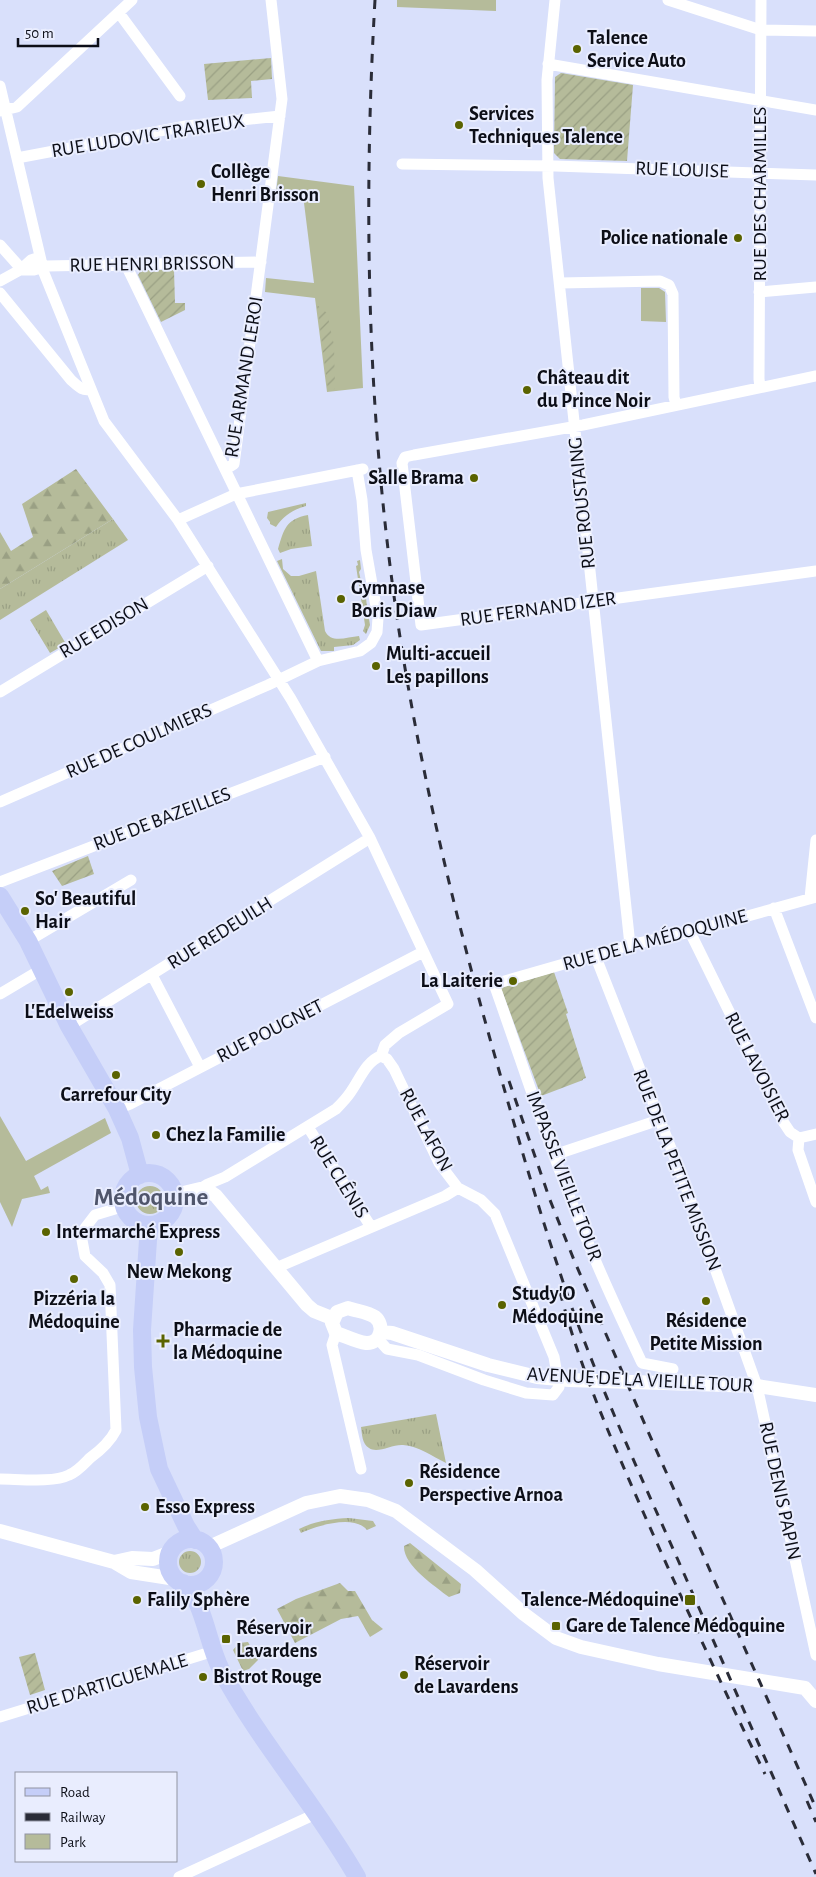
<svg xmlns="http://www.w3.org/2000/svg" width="816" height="1877" font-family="'Alegreya Sans',sans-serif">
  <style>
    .grass { fill: url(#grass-tufts) }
    .forest { fill: url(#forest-firs) }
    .park { fill: #b5bb9a }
    .garden { fill: url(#garden-furrows) }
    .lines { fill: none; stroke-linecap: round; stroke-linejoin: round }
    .minor { stroke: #fff; stroke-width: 11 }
    .tertiary { stroke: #fff; stroke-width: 14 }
    .primary { stroke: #c5cef8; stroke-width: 18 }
    .rail { stroke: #2a2c38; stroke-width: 3; stroke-dasharray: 9 9; stroke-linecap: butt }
    .poi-dot { fill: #5a6300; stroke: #e9edfe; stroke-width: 2 }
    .labels { text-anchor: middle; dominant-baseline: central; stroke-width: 4; stroke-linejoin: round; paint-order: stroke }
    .poi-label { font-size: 20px; font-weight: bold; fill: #0c0e17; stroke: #e9edfe; text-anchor: start }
    .street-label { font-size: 20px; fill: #0c0e17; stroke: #e9edfe }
    .district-label { font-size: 25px; font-weight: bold; fill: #4f556b; stroke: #e9edfe }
  </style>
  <defs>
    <pattern id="grass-tufts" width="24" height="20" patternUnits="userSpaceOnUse" patternTransform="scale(1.25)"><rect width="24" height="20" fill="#b5bb9a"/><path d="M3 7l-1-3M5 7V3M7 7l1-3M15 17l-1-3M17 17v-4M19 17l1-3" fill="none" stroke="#9aa084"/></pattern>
    <pattern id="forest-firs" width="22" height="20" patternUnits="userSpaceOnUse" patternTransform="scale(1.25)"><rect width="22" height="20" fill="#b5bb9a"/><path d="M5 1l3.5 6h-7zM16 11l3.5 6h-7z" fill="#9aa084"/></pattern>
    <pattern id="garden-furrows" width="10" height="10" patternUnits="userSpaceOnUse" patternTransform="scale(1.25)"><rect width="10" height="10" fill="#b5bb9a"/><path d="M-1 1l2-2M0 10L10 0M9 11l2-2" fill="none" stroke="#9aa084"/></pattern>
  </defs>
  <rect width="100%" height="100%" fill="#d9e0fb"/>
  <path class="grass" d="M306,503V506C294,509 283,516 276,527L270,524V522L267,518L268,512Z
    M308,515L312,546L291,549L280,553L278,549C284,529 286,519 308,515Z
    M113,519L128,540L0,620V589Z
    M282,559L283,569L291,576H299L316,571L325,631C331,644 347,637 359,636L360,640L353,645L334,647V651H321L277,561Z
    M360,560L361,569L359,572L361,581L363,582L364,589L362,591L364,598H366L367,607L366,612L368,613L370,625L366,634L363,631L365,625L356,566L358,565L357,561Z
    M46,610L66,644L50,653L30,620Z
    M136 1200a14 14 0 1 1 28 0a14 14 0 1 1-28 0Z
    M436,1414L446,1463C432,1456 418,1446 403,1445C392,1444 378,1454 369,1448C362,1444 362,1434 361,1427Z
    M349,1518L373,1521L376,1526L367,1530C354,1514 316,1526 301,1533L299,1529C315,1521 331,1519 349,1518Z
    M179 1562a11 11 0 1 1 22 0a11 11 0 1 1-22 0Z"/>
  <path class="forest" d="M76,469L113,519L0,589V532L11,551L33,537L22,504Z
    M410,1543L461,1584L460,1593L449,1597C435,1586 403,1565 404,1546Z
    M340,1583L348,1591H355L372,1620L383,1629L370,1637L358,1616L341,1619L295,1643L277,1609L296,1599Z
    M248,1642L258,1660L249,1669L243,1671L233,1650L239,1643Z"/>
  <path class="park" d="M397,0H496V11L397,7Z
    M278,176L354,186L363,388L327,392L315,298L265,292L266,278L314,283L303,195L276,193Z
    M641,288H659L665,292L666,322L641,321Z
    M0,1116L26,1161L105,1118L111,1133L34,1176L41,1190L48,1186L50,1193L22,1199L12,1227L0,1202Z"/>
  <path class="garden" d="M271,58L272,79L251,81L252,98L208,100L204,64Z
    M561,73L633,85L627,161L560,159L554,153L555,77Z
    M141,270H174L175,303H185V310L161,322L138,275Z
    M317,305L327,313L334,345L335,389L328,390Z
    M88,856L94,874L62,886L52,871Z
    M554,972L568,1013L566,1014L586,1078L583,1079V1080L541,1096L501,988Z
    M35,1653L45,1690L30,1695L19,1657Z"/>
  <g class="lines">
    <path class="minor" d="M555,0L547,80L548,178L630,945
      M668,0L761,30L816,31
      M119,13L180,96
      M548,64L816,110
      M0,86L44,273L104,421L178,520L291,699L370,838L448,1004L399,1033L385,1045L381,1056C366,1061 359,1081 350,1093C346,1099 341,1104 336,1109L225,1177L208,1184L200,1189
      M0,111L17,107L132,0
      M17,158L186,126L280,116
      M402,164L555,166L816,175
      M0,245L17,264L20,270
      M126,265L318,661
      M20,270H34L47,266L261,262
      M0,281L20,270L31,260L40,257
      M560,283L660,281L669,285L673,294L674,397L676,405
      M759,292L816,287
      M0,293L71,380C77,385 82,392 91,389
      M816,376L583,425L414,455L405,457L402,463L421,625L816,571
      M760,387L759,379L761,0
      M226,469L234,464L282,99L271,0
      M178,520L236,494L363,469
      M0,692L208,566
      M0,802L268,685L318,661L360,651L371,643L377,632L378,618L366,550L362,500L357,470
      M0,882L325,757
      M810,898L816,840
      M774,908L816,1018
      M690,932L784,1123L790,1132L799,1138
      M28,941L131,880
      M595,955L683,1179L757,1386L816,1655
      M152,975L200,1067
      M0,994L42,969
      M69,1026L370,838
      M117,1109L130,1104L423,952
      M308,1127L371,1227
      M799,1138L798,1150L816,1202
      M799,1138L816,1134
      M554,1155L659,1120
      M278,1267L445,1196L458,1188
      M336,1333L332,1345L361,1469
      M378,1339L387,1349L418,1355L484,1380L526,1393L553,1395L559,1387L554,1357L495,1214L481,1200L458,1188L439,1163L394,1069L387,1059L381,1056
      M673,1369L642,1363C624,1324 605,1285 589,1245C553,1160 525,1071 494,984L630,945L690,932L816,897
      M0,1479C18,1479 54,1483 69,1475C77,1472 84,1464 90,1458C101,1450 110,1442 116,1430L110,1285L103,1273L85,1256L82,1240L85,1228L95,1215L125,1206
      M0,1717L214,1651
      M179,1877L309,1817L316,1811"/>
    <path class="tertiary" d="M175,1195L200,1189L209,1191L216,1196L307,1305L314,1311L334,1319
      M348,1308C356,1311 368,1312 375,1317C385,1325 381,1344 366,1343C357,1342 345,1336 336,1333L332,1323L337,1312Z
      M381,1332L392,1333L488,1365L537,1377L569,1380L757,1386L816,1395
      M0,1531L114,1562L131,1572L176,1579
      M209,1547L306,1503L340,1496L368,1500L396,1511L475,1570L524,1614L556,1638L581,1647L658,1664L805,1688L816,1701
      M114,1562L132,1558L153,1559L171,1552"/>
    <path class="primary" d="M0,896L28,941L69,1026L117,1109L130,1138L140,1175
      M123 1199a26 26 0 1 1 52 0a26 26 0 1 1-52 0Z
      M149,1225L142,1330L143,1367L148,1417L159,1469L186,1526L195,1540
      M168 1562a23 23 0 1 1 46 0a23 23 0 1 1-46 0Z
      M183,1583C187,1588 192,1593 195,1598C206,1619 210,1648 221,1670C260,1743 316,1805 357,1877"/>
    <path class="rail" d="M375,0C362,225 368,451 406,674C429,809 462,942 500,1074C522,1152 545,1231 572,1308C603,1394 641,1477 678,1560C724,1665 770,1770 816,1874
      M509,1081L550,1200L574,1260L646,1427L816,1808
      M560,1292C580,1369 612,1441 644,1514C683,1602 723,1688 765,1774
      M807,1801L816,1822"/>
  </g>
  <g class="poi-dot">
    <circle cx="577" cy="49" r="5"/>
    <circle cx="459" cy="125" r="5"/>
    <circle cx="201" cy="184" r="5"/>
    <circle cx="738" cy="238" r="5"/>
    <circle cx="527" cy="390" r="5"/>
    <circle cx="474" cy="478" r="5"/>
    <circle cx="341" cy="599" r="5"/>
    <circle cx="376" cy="666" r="5"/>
    <circle cx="25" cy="911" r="5"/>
    <circle cx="513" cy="981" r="5"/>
    <circle cx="69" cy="992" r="5"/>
    <circle cx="116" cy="1075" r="5"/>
    <circle cx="156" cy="1135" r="5"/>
    <circle cx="46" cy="1232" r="5"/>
    <circle cx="179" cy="1252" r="5"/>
    <circle cx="74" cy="1279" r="5"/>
    <circle cx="706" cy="1301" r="5"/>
    <circle cx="502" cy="1305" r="5"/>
    <path d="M160.5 1333.5h5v5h5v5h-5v5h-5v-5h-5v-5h5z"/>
    <circle cx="409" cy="1483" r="5"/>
    <circle cx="145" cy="1507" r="5"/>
    <circle cx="137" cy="1600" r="5"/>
    <rect x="684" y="1594" width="12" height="12" rx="2.5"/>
    <rect x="551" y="1621" width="10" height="10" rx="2.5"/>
    <rect x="221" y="1634" width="10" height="10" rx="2.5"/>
    <circle cx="404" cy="1675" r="5"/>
    <circle cx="203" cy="1677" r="5"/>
  </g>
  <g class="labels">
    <g class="poi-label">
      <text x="587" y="38">Talence<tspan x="587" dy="23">Service Auto</tspan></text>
      <text x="469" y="114">Services<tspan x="469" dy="23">Techniques Talence</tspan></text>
      <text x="211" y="172">Collège<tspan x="211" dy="23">Henri Brisson</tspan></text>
      <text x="728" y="238" text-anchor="end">Police nationale</text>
      <text x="537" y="378">Château dit<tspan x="537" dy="23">du Prince Noir</tspan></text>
      <text x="464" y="478" text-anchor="end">Salle Brama</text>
      <text x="351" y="588">Gymnase<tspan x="351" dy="23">Boris Diaw</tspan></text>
      <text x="386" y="654">Multi-accueil<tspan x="386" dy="23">Les papillons</tspan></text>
      <text x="35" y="899">So' Beautiful<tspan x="35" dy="23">Hair</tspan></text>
      <text x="503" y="981" text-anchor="end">La Laiterie</text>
      <text x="69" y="1012" text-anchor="middle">L'Edelweiss</text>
      <text x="116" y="1095" text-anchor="middle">Carrefour City</text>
      <text x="166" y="1135">Chez la Familie</text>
      <text x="56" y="1232">Intermarché Express</text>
      <text x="179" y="1272" text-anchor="middle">New Mekong</text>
      <text x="512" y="1294">Study'O<tspan x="512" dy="23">Médoquine</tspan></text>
      <text x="74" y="1299" text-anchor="middle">Pizzéria la<tspan x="74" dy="23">Médoquine</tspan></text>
      <text x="706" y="1321" text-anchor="middle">Résidence<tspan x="706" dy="23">Petite Mission</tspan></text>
      <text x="173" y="1330">Pharmacie de<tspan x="173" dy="23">la Médoquine</tspan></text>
      <text x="419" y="1472">Résidence<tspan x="419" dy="23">Perspective Arnoa</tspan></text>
      <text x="155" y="1507">Esso Express</text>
      <text x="147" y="1600">Falily Sphère</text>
      <text x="679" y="1600" text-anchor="end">Talence-Médoquine</text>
      <text x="566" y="1626">Gare de Talence Médoquine</text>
      <text x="236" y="1628">Réservoir<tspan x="236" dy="23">Lavardens</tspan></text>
      <text x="414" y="1664">Réservoir<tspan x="414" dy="23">de Lavardens</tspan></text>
      <text x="213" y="1677">Bistrot Rouge</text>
    </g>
    <g class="street-label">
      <text transform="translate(148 136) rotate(-9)">RUE LUDOVIC TRARIEUX</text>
      <text transform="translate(682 170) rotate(2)">RUE LOUISE</text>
      <text transform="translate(760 194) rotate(-90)">RUE DES CHARMILLES</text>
      <text transform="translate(152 264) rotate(-1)">RUE HENRI BRISSON</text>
      <text transform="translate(244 377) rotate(-81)">RUE ARMAND LEROI</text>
      <text transform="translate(582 503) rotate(-96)">RUE ROUSTAING</text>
      <text transform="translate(538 609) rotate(-8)">RUE FERNAND IZER</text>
      <text transform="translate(104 628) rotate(-31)">RUE EDISON</text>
      <text transform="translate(139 741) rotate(-24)">RUE DE COULMIERS</text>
      <text transform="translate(162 819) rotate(-21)">RUE DE BAZEILLES</text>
      <text transform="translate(220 933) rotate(-32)">RUE REDEUILH</text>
      <text transform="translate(655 940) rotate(-15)">RUE DE LA MÉDOQUINE</text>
      <text transform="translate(270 1031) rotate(-27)">RUE POUGNET</text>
      <text transform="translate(757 1067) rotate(63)">RUE LAVOISIER</text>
      <text transform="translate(426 1130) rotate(62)">RUE LAFON</text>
      <text transform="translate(677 1170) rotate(69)">RUE DE LA PETITE MISSION</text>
      <text transform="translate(564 1176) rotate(69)">IMPASSE VIEILLE TOUR</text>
      <text transform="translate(339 1177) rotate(58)">RUE CLÊNIS</text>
      <text transform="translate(640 1380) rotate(3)">AVENUE DE LA VIEILLE TOUR</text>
      <text transform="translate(780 1491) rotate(78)">RUE DENIS PAPIN</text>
      <text transform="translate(107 1684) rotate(-17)">RUE D'ARTIGUEMALE</text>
    </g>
    <g class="district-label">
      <text x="151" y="1197">Médoquine</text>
    </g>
  </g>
  <rect x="15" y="1772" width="162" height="90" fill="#e9edfe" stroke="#9194a2"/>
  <rect x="25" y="1788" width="25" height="8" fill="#c5cef8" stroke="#9194a2"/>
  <text x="60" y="1797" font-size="15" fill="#0c0e17">Road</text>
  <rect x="25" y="1813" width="25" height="8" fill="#2a2c38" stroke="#9194a2"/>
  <text x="60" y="1822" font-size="15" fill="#0c0e17">Railway</text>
  <rect x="25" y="1834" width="25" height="15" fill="#b5bb9a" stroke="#9194a2"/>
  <text x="60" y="1847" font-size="15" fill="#0c0e17">Park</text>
  <path d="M18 38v8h80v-8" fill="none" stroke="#0c0e17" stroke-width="2.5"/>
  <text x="25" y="38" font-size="15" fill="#0c0e17" stroke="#e9edfe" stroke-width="4" paint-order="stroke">50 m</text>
</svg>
